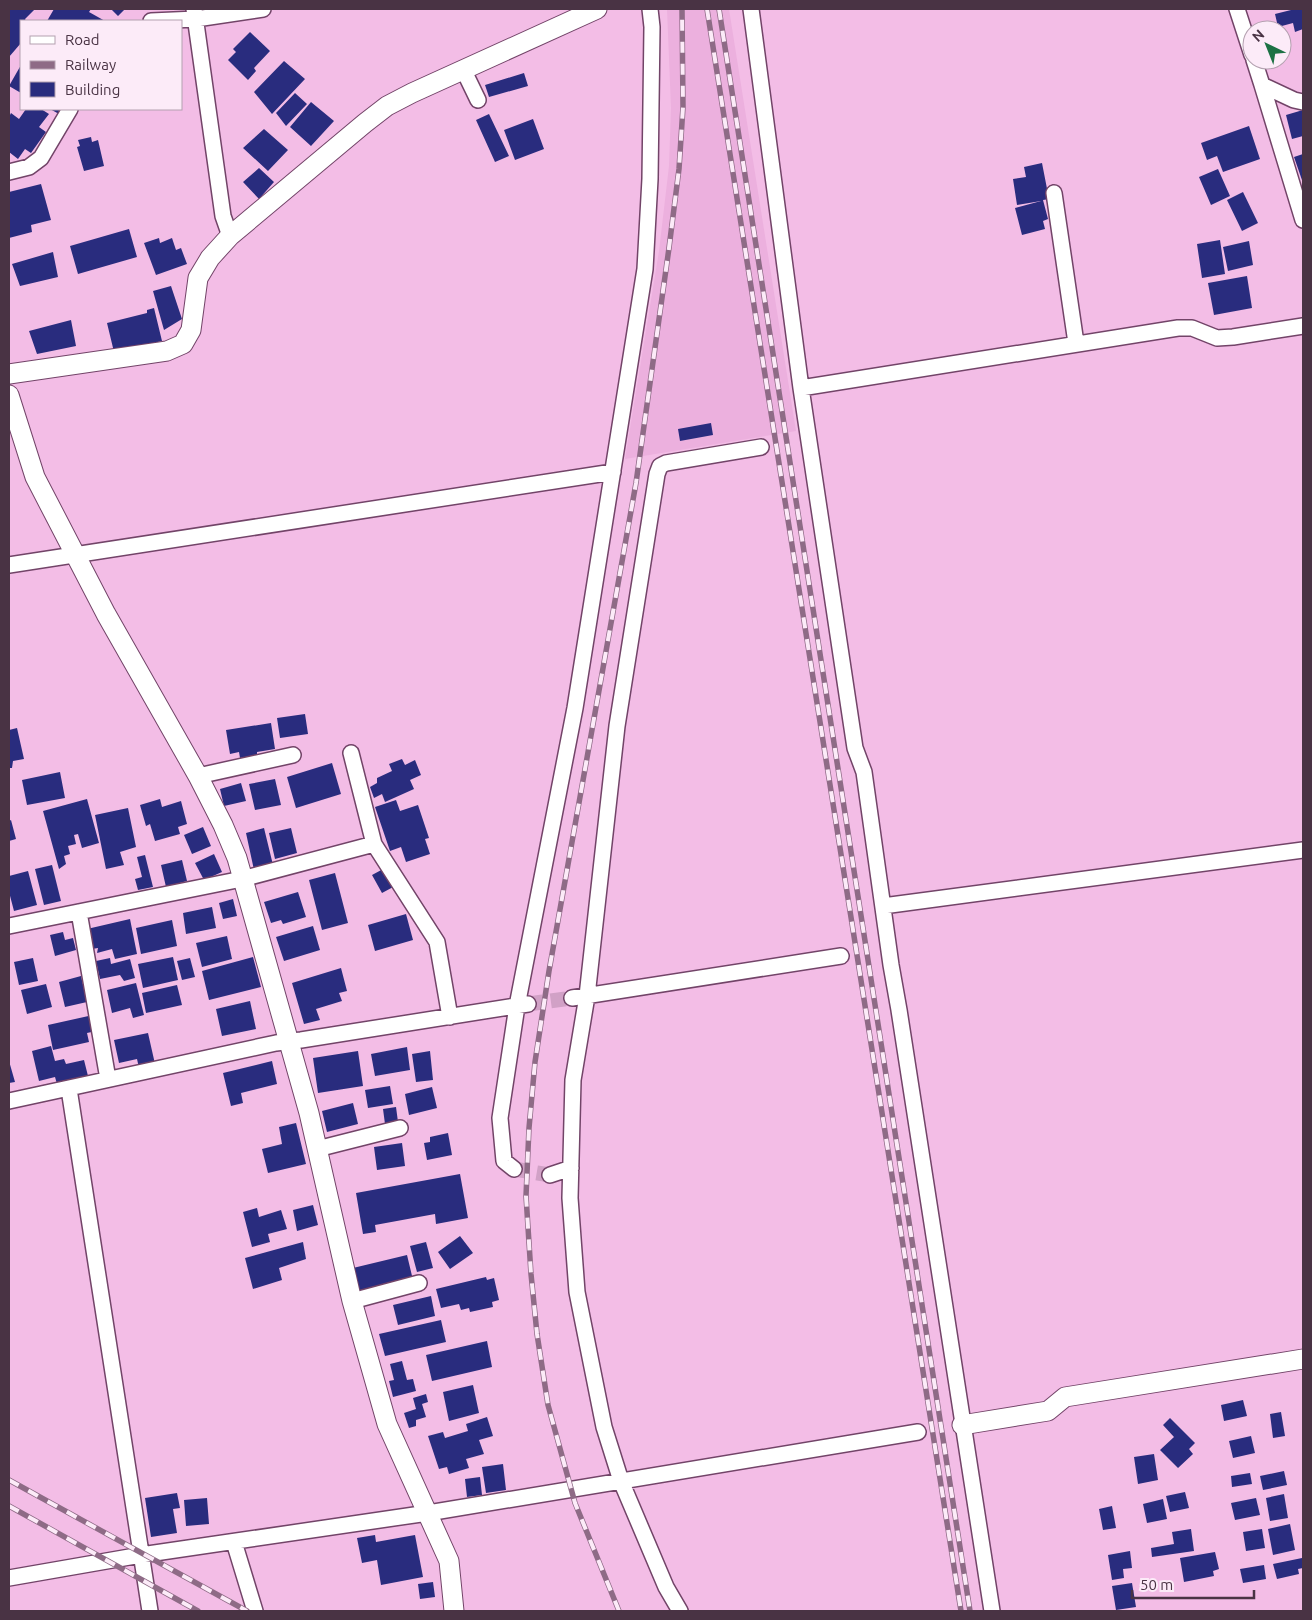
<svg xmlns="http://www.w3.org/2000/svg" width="1312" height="1620" font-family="Ubuntu,sans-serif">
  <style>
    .built { fill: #ecb0de }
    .building { fill: #292c7e }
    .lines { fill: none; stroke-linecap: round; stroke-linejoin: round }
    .minor-tunnel { stroke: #d1a1c6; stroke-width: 15; stroke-dasharray: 15 8; stroke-linecap: butt }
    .minor-casing { stroke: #724468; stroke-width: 18 }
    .tertiary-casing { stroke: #724468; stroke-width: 21 }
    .minor { stroke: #fff; stroke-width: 15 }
    .tertiary { stroke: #fff; stroke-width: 19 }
    .rail-casing { stroke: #8e6b86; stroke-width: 5.5 }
    .rail { stroke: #fcebf8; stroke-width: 4; stroke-dasharray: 11; stroke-linecap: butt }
  </style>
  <rect width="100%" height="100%" fill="#f3bde6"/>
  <path class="built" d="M667,9H729L796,431L625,459L659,251L669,166L671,108Z"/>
  <path class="building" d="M9,9H35L25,19L26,21H21V43L9,57Z
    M54,9H91L89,12L105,21H47Z
    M111,9H125L118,16Z
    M1295,9H1303V29L1295,32L1293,23L1278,27L1275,14Z
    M250,32L270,51L254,68L256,71L248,80L228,60L236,52L233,49Z
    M284,61L305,79L272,114L254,92Z
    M21,65V93L9,86Z
    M524,73L528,86L489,97L485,85Z
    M295,93L307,104L286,126L276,113Z
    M311,102L334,121L311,146L290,127Z
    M26,109H41L49,114L39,127L46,132L31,153L25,149L18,159L9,152V117L11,113L19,119Z
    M50,109H62L59,114Z
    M1303,110V136L1292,139L1286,115Z
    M489,114L509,156L495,162L476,120Z
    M533,119L544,149L515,160L504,130Z
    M1249,126L1260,159L1223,172L1217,156L1207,160L1201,143Z
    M264,129L288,150L268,171L243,148Z
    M91,137L92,142L98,140L104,166L84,171L77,147L80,146L78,140Z
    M1303,154V183L1294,157Z
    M1042,163L1049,199L1043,200L1048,219L1043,221L1045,229L1022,235L1015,208L1041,201L1017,205L1013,179L1026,177L1024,167Z
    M259,168L274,182L259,199L243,182Z
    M1218,169L1230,196L1211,205L1199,177Z
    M41,184L51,220L31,225L32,232L9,238V192Z
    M1243,192L1258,223L1242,231L1227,200Z
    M129,229L137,257L78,274L70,246Z
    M159,238L160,243L172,238L176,250L181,248L187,264L156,275L144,243Z
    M1220,240L1225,274L1202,278L1197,244Z
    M1249,241L1253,265L1228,271L1223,247Z
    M53,252L58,277L20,286L12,264Z
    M1247,276L1252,308L1214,315L1208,283Z
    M171,286L182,319L164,330L153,291Z
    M154,308L162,341L114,352L107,323L147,313V310Z
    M71,320L76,346L37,354L29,331Z
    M711,423L713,435L680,441L678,429Z
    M305,714L308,734L280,738L277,718Z
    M271,723L275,749L257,752V755L240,758L239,752L230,754L226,730Z
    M17,728L24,759L13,761L12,768H9V730Z
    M402,759L405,765L415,760L421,775L410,780L414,789L385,802L382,794L374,798L370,787L377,783V778L392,771L389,764Z
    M332,763L341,794L296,808L287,777Z
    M60,772L65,798L27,805L22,780Z
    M275,779L281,805L255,810L249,784Z
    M241,783L246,801L224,806L220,789Z
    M87,799L99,843L82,848L78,834L74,835L76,844L68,846L70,854L64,856L66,864L59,869L43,811Z
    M160,799L162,807L181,801L187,824L178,827L180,834L155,841L150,824L146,826L140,805Z
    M396,800L400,811L418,805L429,838L425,839L430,854L406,862L401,847L390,851L375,807Z
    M128,808L136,847L120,852L124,865L106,869L95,815Z
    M11,820L16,839L9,841V821Z
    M203,827L211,846L192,854L184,835Z
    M264,828L273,865L254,870L246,833Z
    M291,828L297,853L275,859L269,833Z
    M214,854L222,872L204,880L195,863Z
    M145,855L153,887L138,890L135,879L142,877L137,857Z
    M182,860L187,881L166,887L161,865Z
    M52,865L61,901L44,905L35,869Z
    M385,868L395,886L382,893L372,875Z
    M28,871L37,905L14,911L9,892V876Z
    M335,873L348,923L322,930L309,880Z
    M298,892L306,917L283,924L281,920L271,923L264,902Z
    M233,899L237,916L223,919L219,903Z
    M212,907L216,928L186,934L183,913Z
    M406,914L413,940L375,951L368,925Z
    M130,919L137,954L115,959L112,949L97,953L98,948L92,949L87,929Z
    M172,920L177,946L141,954L136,928Z
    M313,926L320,950L284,961L276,937Z
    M63,932L65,940L73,938L76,950L55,956L50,935Z
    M227,936L232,959L202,967L196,943Z
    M173,957L178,980L143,988L138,964Z
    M253,957L261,987L209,1000L202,971Z
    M33,958L38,981L19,985L14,962Z
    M110,958L111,964L130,959L135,978L124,981L120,975L100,979L96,961Z
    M190,958L195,977L182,980L177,961Z
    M341,968L347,991L339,993L342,1001L316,1009L320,1020L304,1024L292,983Z
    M81,976L87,1002L65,1007L59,982Z
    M136,983L144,1015L133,1018L130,1008L112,1013L107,990Z
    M46,984L52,1007L27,1014L21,990Z
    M177,985L182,1005L146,1013L142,993Z
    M250,1001L256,1029L222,1036L216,1009Z
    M93,1015L96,1031L87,1033L89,1042L53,1050L48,1025Z
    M148,1033L155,1064L139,1068L137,1059L119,1063L114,1040Z
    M51,1046L55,1061L64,1059L66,1064L84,1060L88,1076L57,1084L55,1077L39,1081L32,1051Z
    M407,1047L410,1070L375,1076L371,1054Z
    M358,1051L363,1086L318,1093L313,1058Z
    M430,1051L433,1080L416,1082L412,1054Z
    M9,1061L15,1082L9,1083Z
    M272,1061L277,1084L241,1093L243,1103L231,1106L223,1073Z
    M390,1086L393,1104L368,1108L365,1090Z
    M432,1087L437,1108L409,1115L405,1094Z
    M353,1103L358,1124L327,1132L322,1111Z
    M396,1107L398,1122L385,1124L383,1109Z
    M296,1123L306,1164L268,1173L262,1149L282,1144L279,1127Z
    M448,1133L452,1155L427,1160L424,1143L430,1142V1137Z
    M402,1143L405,1166L377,1170L374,1147Z
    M460,1174L468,1218L436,1224L435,1214L375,1225L376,1232L363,1234L356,1193Z
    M313,1205L318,1225L297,1231L293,1210Z
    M257,1208L259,1217L281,1210L287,1229L268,1234L270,1242L252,1247L243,1212Z
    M460,1236L473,1253L450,1269L438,1252Z
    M303,1242L306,1259L279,1268L282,1280L253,1289L245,1258Z
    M426,1242L433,1268L417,1272L410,1246Z
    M407,1255L413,1280L359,1294L353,1268Z
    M486,1277L487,1280L494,1278L499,1300L492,1302L493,1307L470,1312L469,1308L461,1310L459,1304L441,1308L436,1289Z
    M431,1296L435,1316L398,1325L393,1305Z
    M441,1320L446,1342L385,1356L379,1334Z
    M487,1341L492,1367L432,1381L426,1355Z
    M402,1361L407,1380L413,1379L416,1391L393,1397L389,1381L394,1380L390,1364Z
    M473,1385L479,1413L449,1421L443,1392Z
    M426,1394L428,1402L422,1404L426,1417L416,1420V1426L409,1428L404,1413L416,1409L413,1398Z
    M1243,1400L1247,1416L1224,1421L1221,1405Z
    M1281,1412L1285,1436L1273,1438L1270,1414Z
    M487,1417L493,1436L479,1440L484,1454L466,1459L469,1468L449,1474L447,1467L439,1469L428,1436L443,1432L445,1438L468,1431L466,1424Z
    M1170,1418L1195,1443L1189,1449L1193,1454L1178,1468L1160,1450L1174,1437L1163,1425Z
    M1251,1436L1255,1453L1233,1458L1229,1441Z
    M1154,1454L1158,1480L1138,1484L1134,1457Z
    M503,1464L506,1490L486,1493L482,1467Z
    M1284,1471L1287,1485L1263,1490L1260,1476Z
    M1250,1473L1252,1484L1232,1487L1231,1476Z
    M480,1477L482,1495L467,1497L465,1479Z
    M1185,1492L1189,1508L1170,1512L1166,1496Z
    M177,1493L180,1508L173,1509L177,1533L151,1537L145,1498Z
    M1284,1494L1288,1518L1270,1521L1266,1498Z
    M207,1498L209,1524L186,1526L184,1500Z
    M1256,1498L1260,1515L1235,1520L1231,1503Z
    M1163,1499L1167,1519L1147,1523L1143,1504Z
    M1112,1506L1116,1528L1103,1530L1099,1509Z
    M1290,1524L1295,1550L1273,1555L1268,1529Z
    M1191,1529L1194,1551L1152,1557L1151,1548L1174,1544L1172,1532Z
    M1262,1529L1265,1548L1246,1551L1243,1532Z
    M375,1535L376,1542L415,1535L423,1577L381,1585L377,1560L362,1563L357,1538Z
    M1130,1551L1132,1568L1123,1569L1124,1578L1112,1580L1108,1555Z
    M1215,1552L1219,1569L1213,1571L1214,1576L1184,1582L1180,1558Z
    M1302,1558L1303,1568L1298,1569L1299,1574L1277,1579L1273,1564Z
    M1264,1565L1266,1579L1243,1583L1240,1569Z
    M433,1582L435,1597L420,1599L418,1584Z
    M1132,1583L1136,1607L1116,1610L1112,1586Z"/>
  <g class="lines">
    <path class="minor-tunnel" d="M528,1004L572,998
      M514,1169L550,1175"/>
    <g class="minor-casing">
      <path id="minor" d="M194,9L223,216L230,236
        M751,9L801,388L855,748L864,772L891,965L899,1010L992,1611
        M1237,9L1252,55
        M151,21L196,19L263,9
        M1254,60L1262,85L1294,100L1303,102
        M463,69L478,100
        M1262,85L1303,220
        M9,172L29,167L41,158L70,109
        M1054,193L1076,343
        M801,388L1178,328H1192L1217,338L1233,337L1303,326
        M9,565L613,472
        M351,753L374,844L437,942L450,1017
        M198,776L293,755
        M883,906L1303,850
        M79,912L108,1079
        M9,926L242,879L374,844
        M572,998L841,956
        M69,1089L150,1611
        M9,1101L276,1043L301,1040L528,1004
        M317,1149L400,1128
        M514,1169L504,1161L500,1118L517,1006L575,708L645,269L650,179L652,27L650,9
        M550,1175L571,1168
        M352,1301L419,1283
        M234,1542L255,1611
        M9,1578L141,1555L428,1513L918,1432
        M680,1611L666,1587L621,1481L604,1427L577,1292L570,1198L573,1080L587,996L617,726L657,474L660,466L666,463L761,447"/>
    </g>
    <g class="tertiary-casing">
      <path id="tertiary" d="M9,374L167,351L183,344L191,330L198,278L210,258L230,236L365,123L387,106L412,93L597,9
        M9,395L35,477L106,614L198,776L223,825L237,858L309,1113L352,1301L387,1424L449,1561L454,1611
        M962,1425L1048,1411L1065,1397L1303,1359"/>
    </g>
    <use href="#minor" class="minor"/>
    <use href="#tertiary" class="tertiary"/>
    <g class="rail-casing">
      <path id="rail" d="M707,9L961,1611
        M719,9L970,1611
        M9,1480L247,1611
        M9,1506L198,1611
        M619,1611L575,1503L548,1405L537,1334L531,1274L526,1196L529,1128L535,1062L549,971L636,483L669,248L679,169L683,107L682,9"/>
    </g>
    <use href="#rail" class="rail"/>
  </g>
  <rect width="1312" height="1620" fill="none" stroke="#493344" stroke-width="20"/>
  <rect x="20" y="20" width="162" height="90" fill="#fcebf8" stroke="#b4a1b0"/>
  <rect x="30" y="36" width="25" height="8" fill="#ffffff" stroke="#b4a1b0"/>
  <text x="65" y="45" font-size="15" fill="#493344">Road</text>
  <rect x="30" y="61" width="25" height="8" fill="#8e6b86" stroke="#b4a1b0"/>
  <text x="65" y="70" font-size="15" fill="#493344">Railway</text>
  <rect x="30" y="82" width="25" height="15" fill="#292c7e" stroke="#b4a1b0"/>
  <text x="65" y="95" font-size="15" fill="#493344">Building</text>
  <g transform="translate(1267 45) rotate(317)"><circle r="24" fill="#fcebf8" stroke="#b4a1b0"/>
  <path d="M0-4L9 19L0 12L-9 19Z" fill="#1c7144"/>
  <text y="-8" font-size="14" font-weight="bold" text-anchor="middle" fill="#493344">N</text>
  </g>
  <path d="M1132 1590v8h122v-8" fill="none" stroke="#493344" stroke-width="2.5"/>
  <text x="1140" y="1590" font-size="15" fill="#493344" stroke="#fcebf8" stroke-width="4" paint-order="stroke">50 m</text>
</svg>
